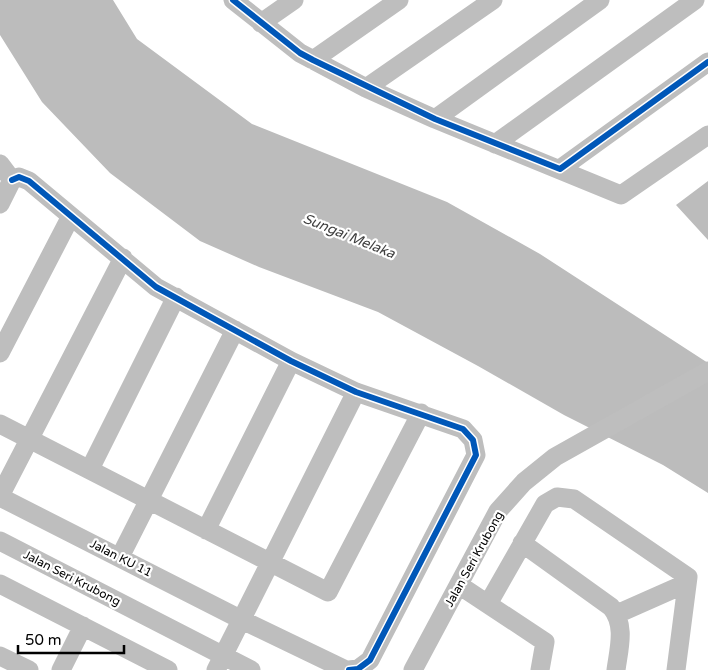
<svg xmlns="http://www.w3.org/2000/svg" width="708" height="670" font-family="'Varela Round',sans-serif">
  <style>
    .water { fill: #bcbcbc }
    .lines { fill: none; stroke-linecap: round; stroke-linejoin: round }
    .minor { stroke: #bebebe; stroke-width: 19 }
    .cycleway-casing { stroke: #fff; stroke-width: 9 }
    .cycleway { stroke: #0057b8; stroke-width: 6 }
    .labels { text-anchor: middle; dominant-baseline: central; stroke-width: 4.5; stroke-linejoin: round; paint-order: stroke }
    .street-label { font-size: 12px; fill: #000; stroke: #fff }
    .water-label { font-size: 14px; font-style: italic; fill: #414141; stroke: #fff }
  </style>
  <rect width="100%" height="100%" fill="#fff"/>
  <path class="water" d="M0,0H113L137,39L252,124L447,202L540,254L708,363V493L663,465L564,415L478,366L378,312L259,267L200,241L110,173L42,102L0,35Z
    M708,181V240L676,205Z"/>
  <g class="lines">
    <path class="minor" d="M233,0L300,53L366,88L435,119L621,195L708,135
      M261,23L294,0
      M313,60L399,0
      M366,88L493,0
      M435,119L600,0
      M495,144L695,0
      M0,164L12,180
      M560,169L708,62
      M12,180L19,177L29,181L156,287L291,361L356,392L463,429L473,440L476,455L370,660L358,669L349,670
      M0,204L12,180
      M0,353L71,216
      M0,424L328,592L421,413
      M90,469L176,297
      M0,496L123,258
      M0,497L242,620L346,670
      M206,530L291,361
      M0,541L251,670
      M522,543L611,607C626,625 619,648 616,670
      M120,557L235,330
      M0,584L168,670
      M459,585L545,642L540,670
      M488,604L545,504L557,497L574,499L688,577L676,670
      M617,614L687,583
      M0,656L29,670
      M61,670L83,626
      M216,670L356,392
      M413,670L498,511L524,482L555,457L708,371"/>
    <g class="cycleway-casing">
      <path id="cycleway" d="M233,0L300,53L313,60L435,119L560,169L708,62
        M12,180L19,177L29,181L156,287L291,361L356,392L463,429L473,440L476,455L370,660L358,669L349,670"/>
    </g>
    <use href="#cycleway" class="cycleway"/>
  </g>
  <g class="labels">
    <g class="street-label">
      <text transform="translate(121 558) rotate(27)">Jalan KU 11</text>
      <text transform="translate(474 559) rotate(-61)">Jalan Seri Krubong</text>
      <text transform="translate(72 578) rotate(27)">Jalan Seri Krubong</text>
    </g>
    <g class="water-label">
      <text transform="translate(349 236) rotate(22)">Sungai Melaka</text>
    </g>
  </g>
  <path d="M18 645v8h106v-8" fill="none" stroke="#000000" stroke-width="2.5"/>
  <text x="25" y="645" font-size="15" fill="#000000" stroke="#ffffff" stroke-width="4" paint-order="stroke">50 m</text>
</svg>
